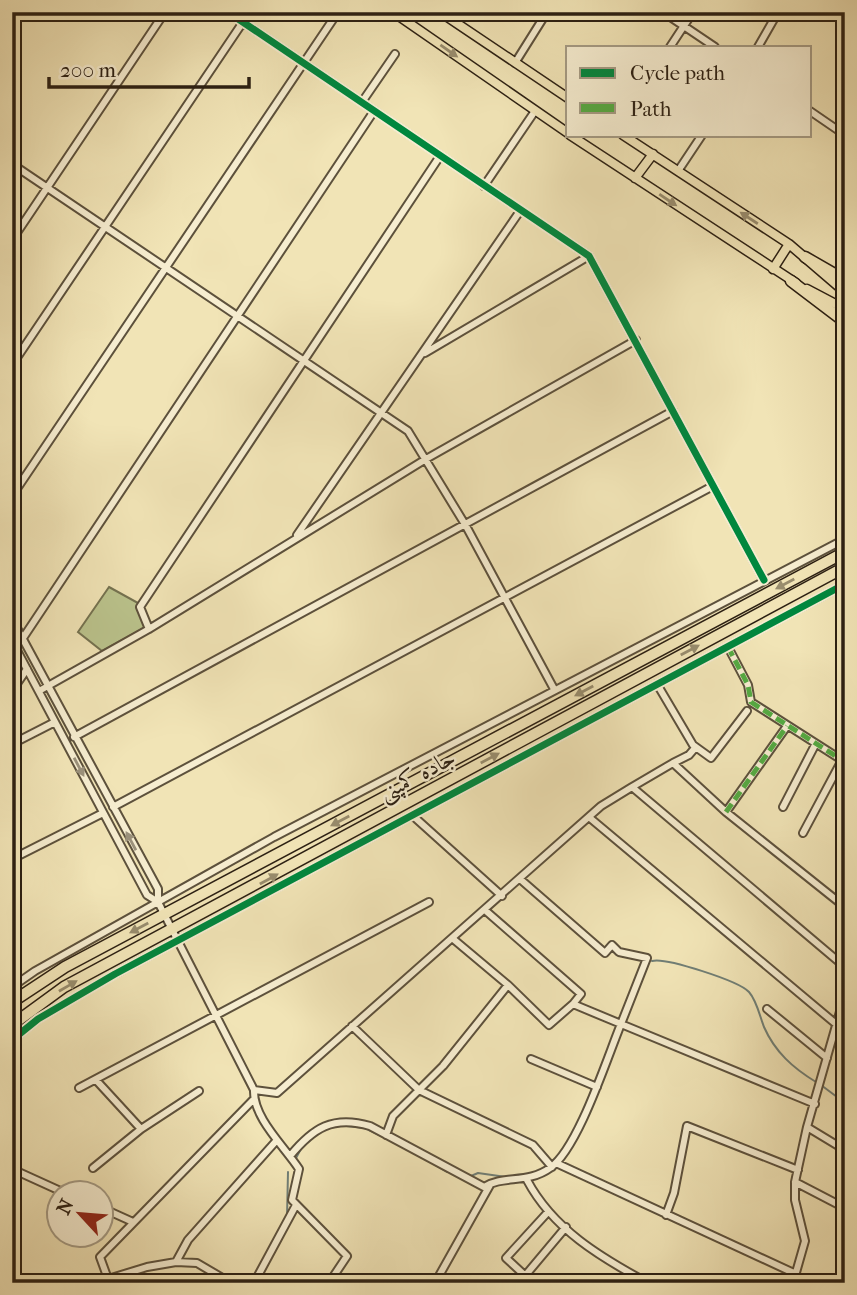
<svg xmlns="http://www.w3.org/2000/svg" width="857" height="1295" font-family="'IM FELL French Canon',Amiri,serif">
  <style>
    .green { fill: #bbc48d; stroke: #747250; stroke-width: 2 }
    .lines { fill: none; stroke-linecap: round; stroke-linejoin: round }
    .stream { stroke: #707e75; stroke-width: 2 }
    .minor-casing { stroke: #5d513c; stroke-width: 10 }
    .major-casing { stroke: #2c2013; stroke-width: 11 }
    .highway-casing { stroke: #2c2013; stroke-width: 13 }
    .minor { stroke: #f6edd0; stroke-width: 6 }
    .major { stroke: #f1e4b6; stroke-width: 8 }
    .highway { stroke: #f1e4b6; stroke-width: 10 }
    .quiet { stroke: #54aa42; stroke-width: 5; stroke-dasharray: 10 5; stroke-linecap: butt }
    .cycleway-casing { stroke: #f6edd0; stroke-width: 11 }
    .cycleway { stroke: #00873e; stroke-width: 7 }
    .oneway { fill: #988c6d }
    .oneway2 { fill: #9b917b }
    .labels { text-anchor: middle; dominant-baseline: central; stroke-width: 5; stroke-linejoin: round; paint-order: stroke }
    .street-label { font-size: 23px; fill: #2c2013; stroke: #f6edd0 }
  </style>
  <rect width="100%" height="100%" fill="#f1e4b6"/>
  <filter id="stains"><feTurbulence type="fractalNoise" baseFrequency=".00286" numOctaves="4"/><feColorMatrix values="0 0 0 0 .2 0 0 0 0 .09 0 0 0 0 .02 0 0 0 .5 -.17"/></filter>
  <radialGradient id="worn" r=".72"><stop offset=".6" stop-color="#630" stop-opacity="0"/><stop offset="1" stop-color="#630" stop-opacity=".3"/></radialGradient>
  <path class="green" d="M109,587L138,603L146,627L102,651L78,632Z"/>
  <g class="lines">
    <path class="stream" d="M652,961C665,957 739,981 749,992C757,1001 760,1017 764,1027C775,1052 793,1068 816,1082
      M821,1085L845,1103
      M338,1125L365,1128L402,1146
      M413,1152L447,1172
      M296,1158L302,1147
      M471,1176L478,1173L506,1177
      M287,1217L288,1172
      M204,1264L214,1270
      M255,1275L269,1249"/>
    <g class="minor-casing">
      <path id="minor" d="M228,12L589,256L764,580
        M663,12L715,47
        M670,47L693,12
        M758,47L778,12
        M515,63L547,12
        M362,102L395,54
        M810,111L845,135
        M12,164L408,431L466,526L554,689
        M678,171L702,135
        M484,186L535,111
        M12,240L165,12
        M425,353L589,256
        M12,365L243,22
        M12,496L338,12
        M297,535L520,211
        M12,619L158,889V902L254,1090C253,1118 284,1146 299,1169L292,1200L347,1256L329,1283
        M149,629L140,607L440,156
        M23,638L374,111
        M12,641L147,895L158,902
        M728,647L748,685L751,702L845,762
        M657,684L693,745L711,758L747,711
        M12,691L27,669
        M39,691L149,629L426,459L636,340
        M74,737L673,411
        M12,744L55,722
        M673,763L689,755L695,748
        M632,787L673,763L726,812L845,907
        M113,807L711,487
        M783,807L815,745
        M726,812L787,726
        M412,815L502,896
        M590,818L836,1024
        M803,833L842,760
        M12,859L103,813
        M486,911L581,994L573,1004L621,1024L647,958L619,952L612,945L605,953L520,879
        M508,985L549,1025L573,1004
        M12,987L35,971L274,837L845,539
        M767,1009L827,1058
        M352,1026L419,1090L533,1145L552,1167
        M12,1040L38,1019L115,974L845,584
        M531,1059L597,1087
        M96,1080L141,1129
        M79,1088L429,902
        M254,1090L277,1093L601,806L632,787L845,967
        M807,1127L845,1150
        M386,1135L393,1116L443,1066L508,985L452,938
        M290,1156C313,1128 333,1115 370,1126L484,1187C503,1175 528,1184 550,1168C578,1149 607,1058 621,1024L815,1104
        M556,1163L796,1274
        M93,1168L141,1129L199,1091
        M12,1169L67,1194
        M527,1180C553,1229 600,1257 648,1283
        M795,1182L845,1208
        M102,1208L133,1222
        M666,1215L674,1193L687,1126L798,1170
        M176,1262L197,1263L231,1283
        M108,1279L147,1267L176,1262L188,1240L277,1140
        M105,1283L108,1279L100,1257L253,1100
        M254,1283L296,1205
        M435,1283L490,1185
        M519,1283L566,1227
        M533,1283L506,1258L548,1212
        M793,1283L805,1241L795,1200V1182L807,1127L845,994"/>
    </g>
    <g class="major-casing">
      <path id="major" d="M393,12L568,133
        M440,12L568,98
        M570,135L796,283
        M623,135L789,244L845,292
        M635,178L653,154
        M773,269L789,244
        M807,289L845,309"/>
    </g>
    <g class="highway-casing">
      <path id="highway" d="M805,257L845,280
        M791,281L845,322
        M12,1002L65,967L845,552
        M12,1025L64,987L845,567"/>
    </g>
    <use href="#minor" class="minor"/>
    <use href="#major" class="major"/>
    <use href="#highway" class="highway"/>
    <path class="quiet" d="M728,647L748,685L751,702L845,762
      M726,812L787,726"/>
    <g class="cycleway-casing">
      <path id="cycleway" d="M228,12L589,256L764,580
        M12,1040L38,1019L115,974L845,584"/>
    </g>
    <use href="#cycleway" class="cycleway"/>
  </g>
  <defs><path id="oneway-solid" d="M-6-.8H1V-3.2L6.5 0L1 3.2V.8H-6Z" transform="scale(1.75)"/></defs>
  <g class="oneway">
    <use href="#oneway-solid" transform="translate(449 51) rotate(35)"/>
    <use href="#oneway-solid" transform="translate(668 200) rotate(34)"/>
    <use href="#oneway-solid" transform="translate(749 218) rotate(-147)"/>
    <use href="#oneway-solid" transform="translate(785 584) rotate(152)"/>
    <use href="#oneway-solid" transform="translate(690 650) rotate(-28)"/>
    <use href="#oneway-solid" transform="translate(584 691) rotate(152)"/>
    <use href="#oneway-solid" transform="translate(490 758) rotate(-28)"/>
    <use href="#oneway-solid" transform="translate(340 821) rotate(152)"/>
    <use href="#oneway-solid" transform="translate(269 879) rotate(-29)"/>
    <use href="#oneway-solid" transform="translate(139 928) rotate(152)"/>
    <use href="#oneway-solid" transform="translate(68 986) rotate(-30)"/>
  </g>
  <g class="oneway2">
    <use href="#oneway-solid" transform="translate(79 767) rotate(62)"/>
    <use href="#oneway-solid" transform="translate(131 841) rotate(-118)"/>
  </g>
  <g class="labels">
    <g class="street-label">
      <text transform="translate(417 775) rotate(-28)">جاده کمپنی</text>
    </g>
  </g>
  <rect width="857" height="1295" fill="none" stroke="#f1e4b6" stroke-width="42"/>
  <rect x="14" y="14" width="829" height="1267" fill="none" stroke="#2c2013" stroke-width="3.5"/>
  <rect x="21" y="21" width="815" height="1253" fill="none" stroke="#2c2013" stroke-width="2"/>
  <rect x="566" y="46" width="245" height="91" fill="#f6edd0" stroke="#a59b84" stroke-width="2"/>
  <rect x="580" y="68" width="35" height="10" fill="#00873e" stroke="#a59b84" stroke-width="2"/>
  <text x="630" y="80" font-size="21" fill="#2c2013">Cycle path</text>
  <rect x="580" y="103" width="35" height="10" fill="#54aa42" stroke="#a59b84" stroke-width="2"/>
  <text x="630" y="116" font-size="21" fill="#2c2013">Path</text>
  <g transform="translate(80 1214) rotate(296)"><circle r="33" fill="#f6edd0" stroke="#a59b84" stroke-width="2"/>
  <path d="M0-5L12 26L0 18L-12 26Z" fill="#8f2418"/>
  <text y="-10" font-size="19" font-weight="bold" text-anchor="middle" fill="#2c2013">N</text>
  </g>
  <path d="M49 77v10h200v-10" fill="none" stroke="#2c2013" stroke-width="3.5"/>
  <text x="60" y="77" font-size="21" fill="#2c2013" stroke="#f6edd0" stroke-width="5" paint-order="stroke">200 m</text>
  <rect width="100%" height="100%" filter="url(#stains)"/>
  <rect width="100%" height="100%" fill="url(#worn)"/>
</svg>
